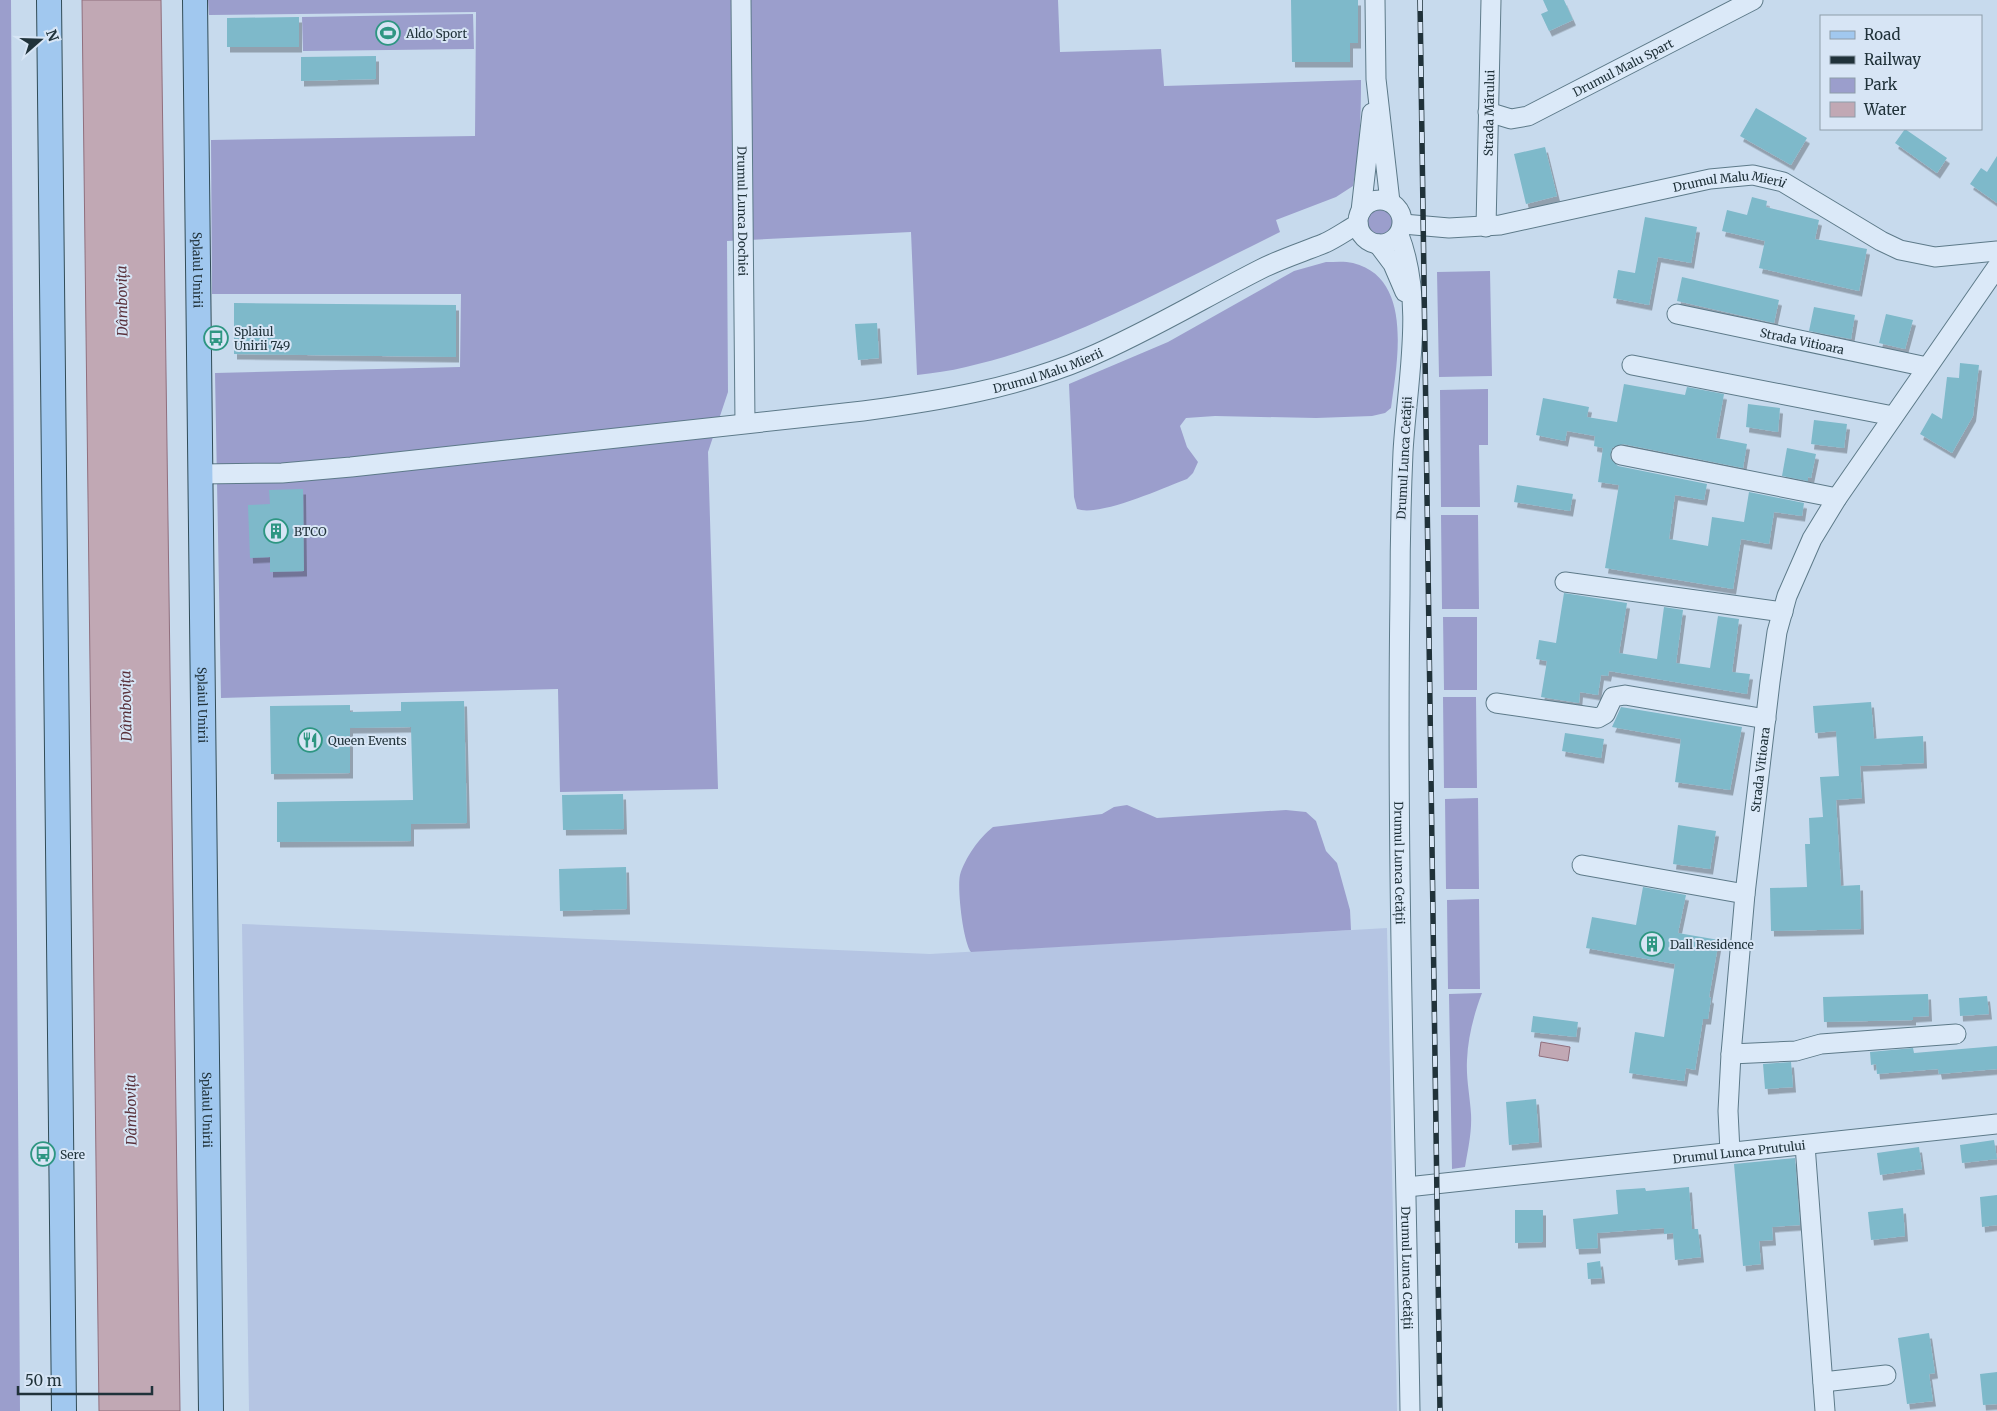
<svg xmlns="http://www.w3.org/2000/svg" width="1997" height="1411" font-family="Merriweather,serif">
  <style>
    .farmland { fill: #b5c5e3 }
    .green { fill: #9b9ecc }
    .water { fill: #c1a8b4; stroke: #906f7d }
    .building { fill: #7eb9ca; filter: url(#shadow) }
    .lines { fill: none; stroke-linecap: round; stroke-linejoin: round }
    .minor-casing { stroke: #5d7a89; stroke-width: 21 }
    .major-casing { stroke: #314c57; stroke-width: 26 }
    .minor { stroke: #dbe9f8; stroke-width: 19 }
    .major { stroke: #a1c8ef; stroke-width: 24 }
    .rail-casing { stroke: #20323a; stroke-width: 5.5 }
    .rail { stroke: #d7e5f5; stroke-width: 4; stroke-dasharray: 11; stroke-linecap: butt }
    .labels { text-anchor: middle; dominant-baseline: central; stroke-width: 4; stroke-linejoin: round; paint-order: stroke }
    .poi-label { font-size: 12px; fill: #20323a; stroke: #d7e5f5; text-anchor: start }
    .street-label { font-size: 12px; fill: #20323a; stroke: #d7e5f5 }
    .water-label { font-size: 14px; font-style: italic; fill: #59303a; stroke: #d7e5f5 }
  </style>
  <defs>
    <filter id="shadow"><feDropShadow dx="3" dy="5.5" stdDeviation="0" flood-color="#0004"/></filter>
  </defs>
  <rect width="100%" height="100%" fill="#c7daed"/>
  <path class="farmland" d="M242,924L930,954L1387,928L1397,1411H249Z"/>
  <path class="green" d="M0,0H11L20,1411H0Z
    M208,0H1058L1060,52L1161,49L1164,86L1361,80C1361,116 1360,150 1353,186L1336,197L1276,220L1280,232C1183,279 1071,344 966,367C950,371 933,373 917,375L911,232L727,241L728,392L708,452L718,789L560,792L558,689L221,698L215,373L460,367L461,294H212L211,140L475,136L476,12L209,15Z
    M473,14L474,49L303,51L302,17Z
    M1367 223a13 13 0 1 1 26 0a13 13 0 1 1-26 0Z
    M1326,262C1335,262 1345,261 1353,263C1414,278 1397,363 1391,408L1385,413L1372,416L1316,418L1215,416L1186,418L1180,426L1187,447L1198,462L1193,473L1187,479C1163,488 1100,517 1077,509L1074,497L1069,384L1168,342L1294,271Z
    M1490,271L1492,376L1439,377L1437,272Z
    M1488,389V445H1479L1480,507H1441L1440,390Z
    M1441,515H1478L1479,609H1442Z
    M1443,617H1477V690H1444Z
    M1443,697H1476L1477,788H1444Z
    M1478,798L1479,889H1446L1445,799Z
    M1127,805L1157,818L1286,810L1306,812L1316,821L1326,851L1337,863L1350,910L1351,930L971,952C963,942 957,888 960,875C965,858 979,838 993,827L1102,814L1114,807Z
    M1479,899L1480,989H1448L1447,900Z
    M1482,993C1474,1014 1468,1037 1467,1060C1466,1079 1470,1096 1471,1114C1472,1132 1468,1149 1465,1167L1452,1169L1449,994Z"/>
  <path class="water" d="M82,0H161L180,1411H99Z
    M1541,1042L1570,1047L1568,1061L1539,1056Z"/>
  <path class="building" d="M1291,0H1358V43H1350V62H1292Z
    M1543,0H1564L1573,20L1549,31L1541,14L1548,11Z
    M299,17V47H227V18Z
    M376,56V79L301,81V57Z
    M1756,108L1807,138L1791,165L1740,136Z
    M1905,129L1947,158L1937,173L1895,143Z
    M1545,147L1557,196L1526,204L1514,154Z
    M1997,156V203L1970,184L1981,168L1987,172Z
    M1752,197L1767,201L1766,207L1819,220L1815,239L1867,249L1859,291L1759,268L1765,241L1722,231L1727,210L1747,215Z
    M1645,217L1697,227L1691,263L1658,257L1649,305L1613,298L1618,270L1635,273Z
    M1682,277L1779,300L1774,323L1677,301Z
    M234,303L456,305V357L234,354Z
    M1814,307L1855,315L1851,339L1809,331Z
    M1886,314L1913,320L1905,349L1879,343Z
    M877,323L879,358L858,360L855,324Z
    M1960,363L1979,365L1973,416L1952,453L1920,434L1932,413L1942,419L1947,377L1959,378Z
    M1624,384L1685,395L1687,387L1724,394L1716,438L1747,444L1743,468L1623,444L1612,448L1610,458L1618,466L1707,484L1704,500L1675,495L1669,539L1708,546L1712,517L1744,522L1749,492L1804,503L1802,516L1774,512L1769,544L1741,539L1733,589L1605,568L1619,485L1598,482L1603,448L1594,446L1595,436L1567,431L1565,441L1536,435L1543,398L1589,407L1587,417L1617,422Z
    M1748,404L1780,408L1778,432L1746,427Z
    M1814,420L1847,424L1844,448L1811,444Z
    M1787,448L1816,454L1811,478L1808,477V481L1782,476Z
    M1517,485L1573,494L1570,511L1514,502Z
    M303,489L304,571L270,572V557L250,558L248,505L270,504L269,490Z
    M1564,593L1627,603L1619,653L1657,659L1664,607L1683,610L1676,663L1710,668L1718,616L1739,619L1732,672L1750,674L1747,694L1609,671L1608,676L1601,675L1598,695L1580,692L1579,703L1541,697L1547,661L1536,659L1539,640L1556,643Z
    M464,701L467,823L411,824V841L277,842V802L413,800L411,727L350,728V773L271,774L270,706L350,705V712L401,711V702Z
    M1871,702L1874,739L1923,736L1924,763L1860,766L1862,798L1836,800L1841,886L1860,885L1861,929L1771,931L1770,888L1807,887L1805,844H1810L1809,818L1823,817L1820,777L1839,776L1836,731L1815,733L1813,706Z
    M1621,707L1742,727L1730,790L1675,782L1681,739L1612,727Z
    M1565,733L1604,739L1601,758L1562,751Z
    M623,794L624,829L563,830L562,795Z
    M1678,825L1716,831L1710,869L1673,864Z
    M626,867L627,909L560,911L559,869Z
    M1643,887L1686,895L1678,933L1719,940L1709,997L1711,998L1708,1019H1703L1695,1070L1686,1068L1684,1081L1629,1073L1635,1032L1664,1037L1675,964L1586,948L1592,917L1636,925Z
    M1928,994L1929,1016L1913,1017V1020L1824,1022L1823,997Z
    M1987,996L1989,1014L1960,1016L1959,998Z
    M1533,1016L1578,1022L1576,1037L1531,1032Z
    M1997,1046V1069L1939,1074L1938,1069L1877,1074L1876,1064L1871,1065L1870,1052L1913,1048L1914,1053Z
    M1791,1062L1793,1087L1765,1089L1763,1064Z
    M1536,1099L1539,1142L1509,1145L1506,1102Z
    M1994,1140L1997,1159L1962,1163L1960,1145Z
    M1919,1147L1922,1169L1880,1175L1877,1153Z
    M1795,1158L1800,1225L1772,1227L1773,1240L1759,1241L1761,1264L1743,1266L1734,1164Z
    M1689,1187L1692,1229H1698L1701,1257L1675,1260L1673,1233L1664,1234V1228L1597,1233L1598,1248L1576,1249L1573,1219L1618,1214L1616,1190L1645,1188L1646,1191Z
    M1997,1195V1225L1982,1227L1980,1197Z
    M1903,1208L1905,1236L1871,1240L1868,1212Z
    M1515,1210H1543V1242L1515,1243Z
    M1600,1261L1602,1278L1588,1279L1587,1263Z
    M1929,1333L1935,1373L1929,1374L1933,1401L1907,1404L1898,1338Z
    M1997,1372V1404L1983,1405L1980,1374Z"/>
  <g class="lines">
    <g class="minor-casing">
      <g id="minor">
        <path id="s1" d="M741,0L745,423"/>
        <path d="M1375,0L1376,79L1390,202"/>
        <path id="s2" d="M1488,112L1511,119L1528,116L1753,0"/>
        <circle cx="1380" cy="222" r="22"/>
        <path d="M1361,211L1372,113"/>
        <path id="s3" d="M1403,224L1449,228L1500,225L1710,179L1753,175L1783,182L1881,241L1900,250L1935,257L1997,251"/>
        <path id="s4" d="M1486,227L1491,0"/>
        <path id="s5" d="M1399,235C1425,302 1407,382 1403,452C1401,499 1400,547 1400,594C1396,866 1406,1139 1410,1411"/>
        <path d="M1378,244L1393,264L1405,292"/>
        <path id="s6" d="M1677,314L1927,367"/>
        <path d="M1632,365L1893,416"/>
        <path d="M1621,455L1837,498"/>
        <path id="s7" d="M200,474L282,473L351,467L863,411C939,401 1016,388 1087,358C1146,333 1202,299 1259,270C1280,259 1303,252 1325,243C1336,238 1347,230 1358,224"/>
        <path d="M1565,582L1783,612"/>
        <path d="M1496,703L1598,718L1605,714L1613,697L1625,695L1766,719"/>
        <path d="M1582,865L1745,894"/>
        <path d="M1731,1054L1796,1051L1821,1044L1956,1034"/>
        <path d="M1805,1145L1825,1411"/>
        <path id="s8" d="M1730,1152L1728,1111L1731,1054L1745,894L1770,682L1777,632L1787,596L1812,539L1837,498L1997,267"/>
        <path id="s9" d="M1407,1187L1997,1124"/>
        <path d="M1823,1382L1886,1375"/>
      </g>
    </g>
    <g class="major-casing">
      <g id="major">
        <path d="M49,0L64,1411"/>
        <path id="s10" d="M195,0L211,1411"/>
      </g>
    </g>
    <use href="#minor" class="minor"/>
    <use href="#major" class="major"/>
    <g class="rail-casing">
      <path id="rail" d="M1420,0L1440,1411"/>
    </g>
    <use href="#rail" class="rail"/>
  </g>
  <defs>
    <g id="stadium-ring" transform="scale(1.25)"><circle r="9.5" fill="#d7e5f5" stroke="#2e9682" stroke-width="1.5"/><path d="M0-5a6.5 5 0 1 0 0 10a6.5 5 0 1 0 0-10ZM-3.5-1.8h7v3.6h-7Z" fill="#2e9682"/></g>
    <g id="bus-ring" transform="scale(1.25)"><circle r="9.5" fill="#d7e5f5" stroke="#2e9682" stroke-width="1.5"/><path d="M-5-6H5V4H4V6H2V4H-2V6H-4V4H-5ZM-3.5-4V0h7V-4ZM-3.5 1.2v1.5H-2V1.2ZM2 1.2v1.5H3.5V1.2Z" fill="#2e9682"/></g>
    <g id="building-ring" transform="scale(1.25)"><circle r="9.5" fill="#d7e5f5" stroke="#2e9682" stroke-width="1.5"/><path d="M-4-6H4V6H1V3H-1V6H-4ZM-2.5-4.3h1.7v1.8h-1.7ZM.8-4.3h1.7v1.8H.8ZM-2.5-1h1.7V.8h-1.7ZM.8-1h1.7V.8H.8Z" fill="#2e9682"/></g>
    <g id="restaurant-ring" transform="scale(1.25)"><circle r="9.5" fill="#d7e5f5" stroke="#2e9682" stroke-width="1.5"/><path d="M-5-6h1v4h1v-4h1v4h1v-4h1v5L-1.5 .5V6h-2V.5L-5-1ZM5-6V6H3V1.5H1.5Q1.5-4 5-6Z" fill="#2e9682"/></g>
  </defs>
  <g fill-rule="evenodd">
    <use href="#stadium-ring" x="388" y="33"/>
    <use href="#bus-ring" x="216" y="338"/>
    <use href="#building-ring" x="276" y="531"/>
    <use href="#restaurant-ring" x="310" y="740"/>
    <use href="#building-ring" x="1652" y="944"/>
    <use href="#bus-ring" x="43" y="1154"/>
  </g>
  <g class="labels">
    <g class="poi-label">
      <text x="406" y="33">Aldo Sport</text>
      <text x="234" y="331">Splaiul<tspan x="234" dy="14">Unirii 749</tspan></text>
      <text x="294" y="531">BTCO</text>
      <text x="328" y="740">Queen Events</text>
      <text x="1670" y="944">Dall Residence</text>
      <text x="60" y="1154">Sere</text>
    </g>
    <g class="street-label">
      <text stroke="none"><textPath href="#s2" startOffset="148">Drumul Malu Spart</textPath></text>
      <text stroke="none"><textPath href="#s4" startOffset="114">Strada Mărului</textPath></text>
      <text stroke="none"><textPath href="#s3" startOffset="332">Drumul Malu Mierii</textPath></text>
      <text stroke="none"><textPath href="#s1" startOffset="211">Drumul Lunca Dochiei</textPath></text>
      <text stroke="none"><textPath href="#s10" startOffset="270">Splaiul Unirii</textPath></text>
      <text stroke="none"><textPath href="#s6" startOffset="128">Strada Vitioara</textPath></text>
      <text stroke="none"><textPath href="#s7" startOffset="856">Drumul Malu Mierii</textPath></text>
      <text transform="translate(1404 458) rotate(-87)">Drumul Lunca Cetății</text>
      <text stroke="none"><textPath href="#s10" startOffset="705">Splaiul Unirii</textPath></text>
      <text stroke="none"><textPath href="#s8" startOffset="384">Strada Vitioara</textPath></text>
      <text stroke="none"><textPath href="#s5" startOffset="630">Drumul Lunca Cetății</textPath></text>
      <text stroke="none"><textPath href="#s10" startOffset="1110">Splaiul Unirii</textPath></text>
      <text stroke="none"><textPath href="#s9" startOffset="334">Drumul Lunca Prutului</textPath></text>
      <text stroke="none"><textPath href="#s5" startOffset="1035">Drumul Lunca Cetății</textPath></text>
    </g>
    <g class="water-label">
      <text transform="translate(122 301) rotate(-91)">Dâmbovița</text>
      <text transform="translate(126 706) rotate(-91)">Dâmbovița</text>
      <text transform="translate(131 1110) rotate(-91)">Dâmbovița</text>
    </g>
  </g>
  <rect x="1820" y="15" width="162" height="115" fill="#d7e5f5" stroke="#8e9daa"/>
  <rect x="1830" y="31" width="25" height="8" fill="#a1c8ef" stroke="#8e9daa"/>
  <text x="1864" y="40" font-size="15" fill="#20323a">Road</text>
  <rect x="1830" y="56" width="25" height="8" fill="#20323a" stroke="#8e9daa"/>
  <text x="1864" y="65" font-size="15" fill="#20323a">Railway</text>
  <rect x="1830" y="78" width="25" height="15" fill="#9b9ecc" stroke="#8e9daa"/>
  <text x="1864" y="90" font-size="15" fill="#20323a">Park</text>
  <rect x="1830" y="102" width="25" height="15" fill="#c1a8b4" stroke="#8e9daa"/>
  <text x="1864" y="115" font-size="15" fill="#20323a">Water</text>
  <g transform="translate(40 40) rotate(70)" stroke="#d7e5f5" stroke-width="4" paint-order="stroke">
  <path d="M0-4L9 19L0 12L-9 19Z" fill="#20323a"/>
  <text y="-8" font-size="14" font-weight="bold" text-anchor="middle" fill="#20323a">N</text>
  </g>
  <path d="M18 1386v8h134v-8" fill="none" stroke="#20323a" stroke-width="2.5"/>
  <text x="25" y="1386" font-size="15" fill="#20323a" stroke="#d7e5f5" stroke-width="4" paint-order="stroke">50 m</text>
</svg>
